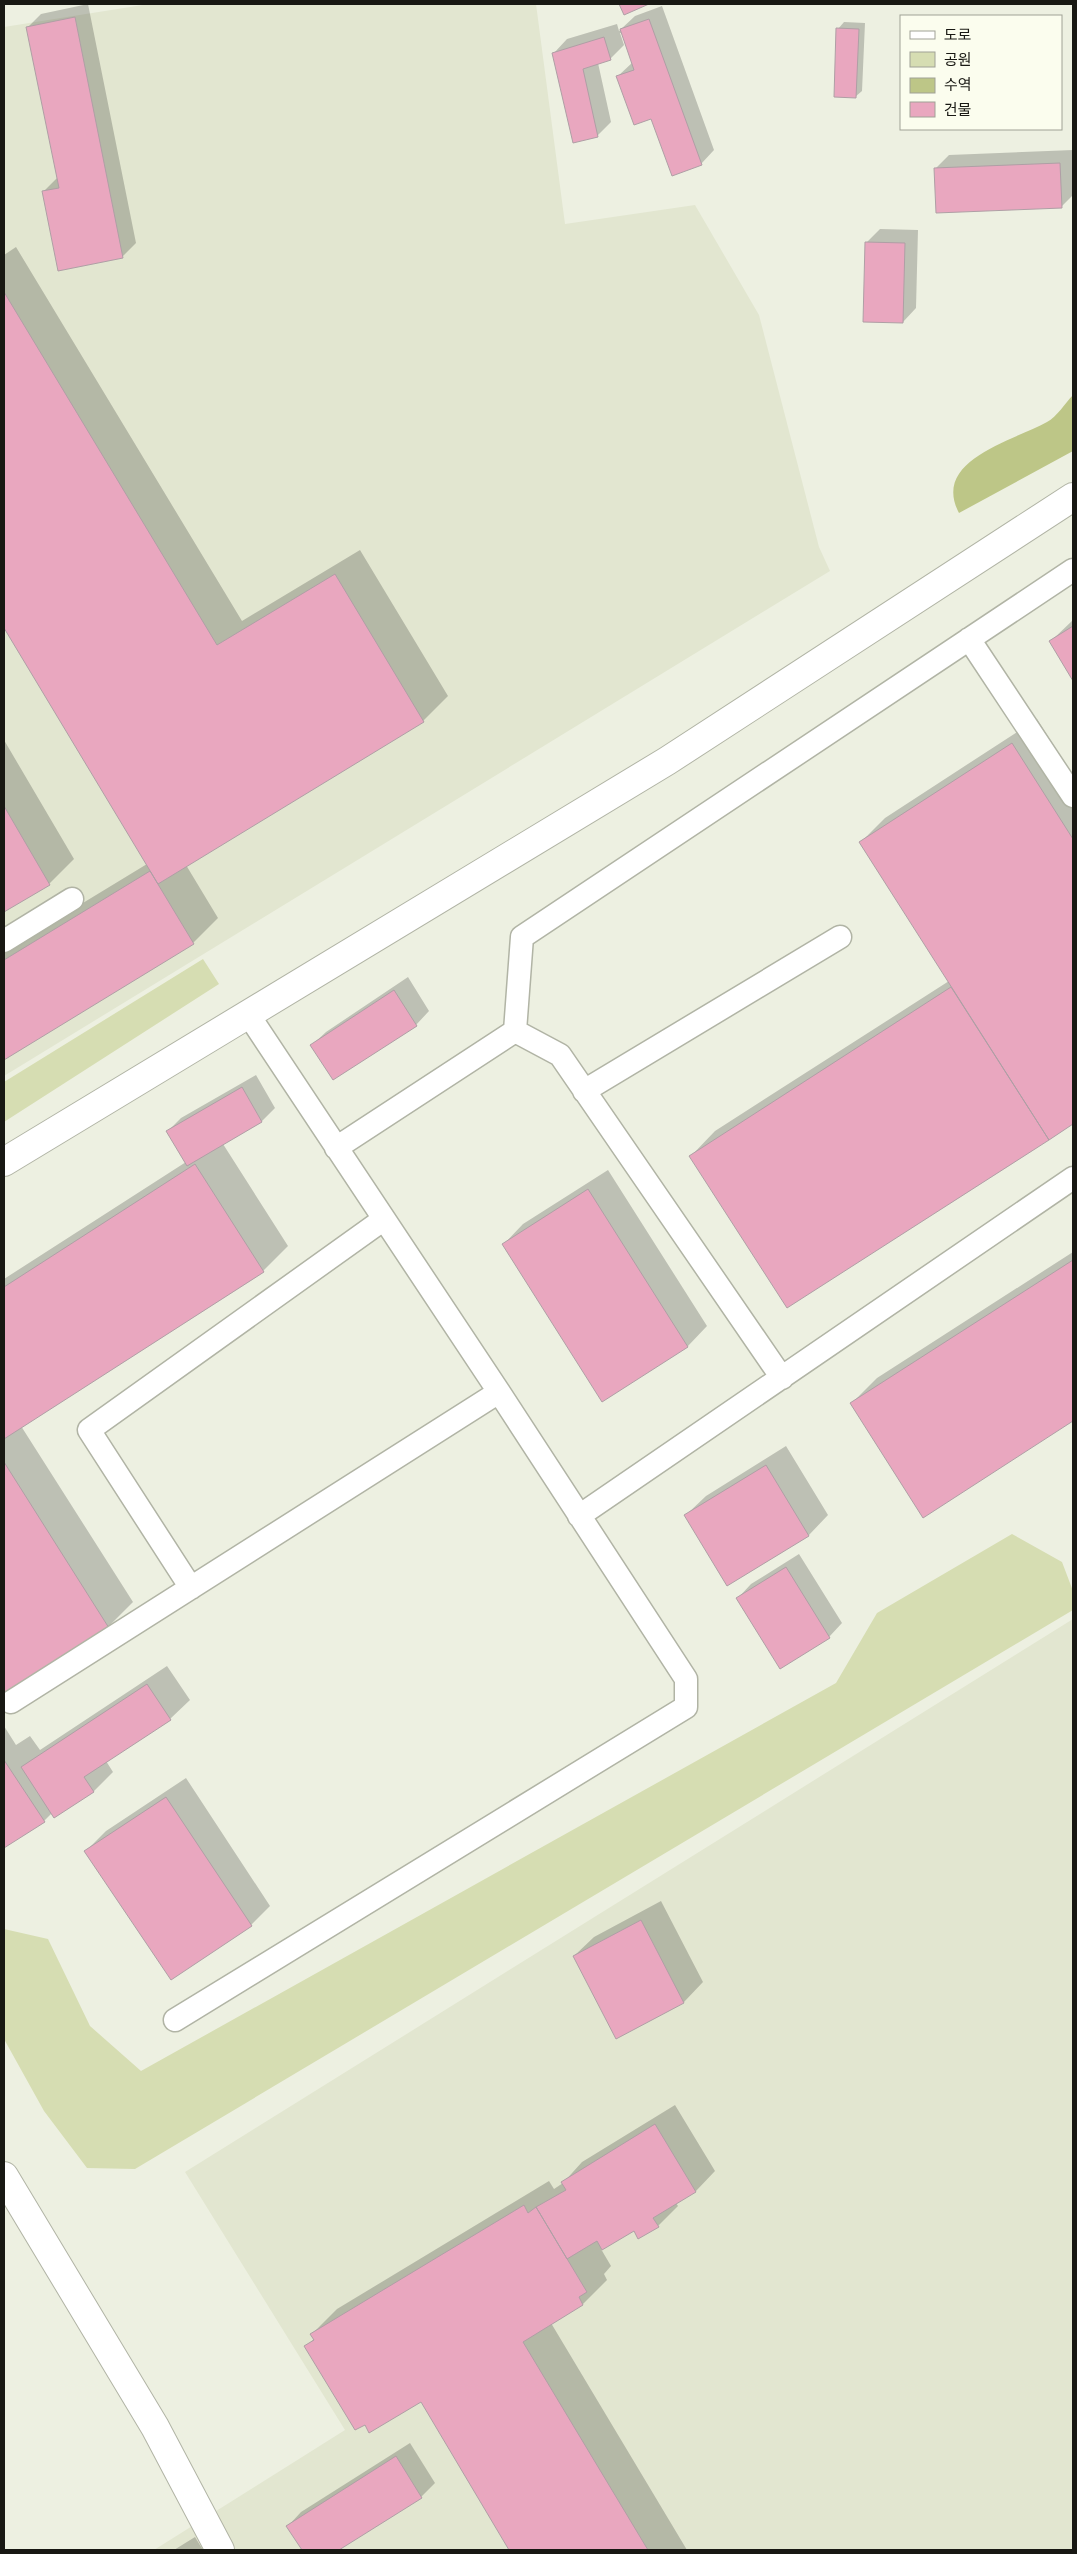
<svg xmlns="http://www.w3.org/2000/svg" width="1077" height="2554" font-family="Spectral,'Noto Sans KR',serif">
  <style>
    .built { fill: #e2e6d0 }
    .green { fill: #d6ddb2 }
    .water { fill: #bdc687 }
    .shadow { fill: #0003 }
    .building { fill: #e9a7bf; stroke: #af9fa5 }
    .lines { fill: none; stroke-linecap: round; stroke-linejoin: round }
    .service-casing { stroke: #b1b4a5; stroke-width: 25 }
    .minor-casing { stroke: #b1b4a5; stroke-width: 30 }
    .service { stroke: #fff; stroke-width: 22 }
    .minor { stroke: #fff; stroke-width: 28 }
  </style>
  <rect width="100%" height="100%" fill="#edf0e1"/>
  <path class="built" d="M149,4H536L565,224L695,205L759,315L819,547L830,571L4,1076V27Z
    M1073,1619V2550H154L345,2430L185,2172Z"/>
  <path class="green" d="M203,959L219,984L4,1122V1082Z
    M1012,1534L1062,1562L1073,1591V1610L135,2169L87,2168L44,2111L4,2039V1929L48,1939L90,2026L141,2071L836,1683L877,1613Z"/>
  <path class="water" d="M1073,395V451L959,513C931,460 1013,441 1047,422C1057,417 1065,403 1073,395Z"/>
  <path class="shadow" d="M88,4L136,243L122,257L43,192L58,177L28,27L41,14Z
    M662,6L714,150L701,164L652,117L618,76L633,62L622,33H620L624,45L610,59L598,63L611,122L597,136L554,53L567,39L617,24L619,31L635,16Z
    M844,22L865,23L862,91L855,97L838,29Z
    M1073,150V195L1061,207L935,169L949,155Z
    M880,229L918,230L916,308L903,322L867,242Z
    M16,247L242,621L360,550L448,696L423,721L186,865L218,918L193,943L4,1058V951L147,864L4,626V255Z
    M1073,620V679L1051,641Z
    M1037,719L1073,776V1123L787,1306L691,1156L715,1131L949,981L860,843L885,818Z
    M4,740L74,859L49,884L4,911Z
    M408,977L429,1011L416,1025L312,1045L326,1032Z
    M256,1075L275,1108L261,1122L223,1144L288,1246L263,1271L21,1426L133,1602L108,1627L4,1693V1279L186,1162L168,1131L181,1118Z
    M608,1170L707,1326L688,1346L603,1400L504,1244L523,1224Z
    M1073,1252V1419L923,1516L852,1403L877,1378Z
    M786,1446L828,1515L809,1535L728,1584L686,1515L706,1496Z
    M799,1554L842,1623L829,1637L738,1598L751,1584Z
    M167,1666L190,1700L170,1719L106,1761L113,1772L94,1791L54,1817L52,1813L44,1821L4,1847V1726L16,1745L30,1736L40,1750Z
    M186,1778L270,1906L251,1925L86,1851L106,1831Z
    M661,1901L703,1982L684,2002L617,2037L574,1956L594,1937Z
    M675,2105L715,2171L696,2191L676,2203L678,2206L658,2226L634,2229L601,2249L611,2266L604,2274L607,2280L583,2304L551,2323L687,2550H511L421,2401L365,2423L306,2346L315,2338L312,2334L337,2309L549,2181L554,2189L563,2183L582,2162Z
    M410,2443L435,2483L421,2497L337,2550H303L288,2526L301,2512Z
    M195,2537L203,2550H174Z"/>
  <path class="building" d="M619,4H649L624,15Z
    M75,17L123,258L58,271L42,191L59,188L26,27Z
    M649,19L702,165L672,176L651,119L634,125L616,76L634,70L620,29Z
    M836,28L859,29L856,98L834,97Z
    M604,37L611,60L583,69L598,137L573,143L552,53Z
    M1060,163L1062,208L936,213L934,168Z
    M865,242L905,243L903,323L863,322Z
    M4,292L217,645L335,574L424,722L158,884L4,628Z
    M1073,626V681L1049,641Z
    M1012,743L1073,839V1124L1049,1140L859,842Z
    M4,806L50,885L4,912Z
    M150,871L194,944L4,1060V960Z
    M951,987L1049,1140L787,1308L689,1156Z
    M394,990L417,1026L333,1080L310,1045Z
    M242,1087L262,1122L187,1166L166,1131Z
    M195,1164L264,1272L4,1439V1287Z
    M588,1189L688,1347L602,1402L502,1244Z
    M1073,1260V1421L923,1518L850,1403Z
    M4,1462L109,1628L4,1695Z
    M766,1465L809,1536L727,1586L684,1515Z
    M786,1567L830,1638L780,1669L736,1598Z
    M147,1684L171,1720L84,1777L94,1792L54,1818L21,1767Z
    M4,1760L45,1822L4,1848Z
    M166,1797L252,1926L171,1980L84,1851Z
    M641,1920L684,2003L616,2039L573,1956Z
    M655,2124L696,2192L653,2218L659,2227L638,2239L634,2231L602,2250L597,2241L567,2259L536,2207L566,2190L561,2182Z
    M524,2205L528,2213L536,2207L587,2292L579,2297L583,2305L523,2342L648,2550H509L421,2402L369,2433L365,2425L355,2430L304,2346L314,2340L310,2334Z
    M396,2456L422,2498L339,2550H302L286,2526Z"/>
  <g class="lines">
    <g class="service-casing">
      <path id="service" d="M969,639L1073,796
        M4,941L72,899
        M515,1031L560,1055L782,1378
        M584,1091L840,937
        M336,1148L515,1031L522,937L1073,570
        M579,1516L1073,1178
        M191,1588L89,1430L384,1219
        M11,1702L499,1392
        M175,2020L686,1707V1679L499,1392L248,1014"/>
    </g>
    <g class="minor-casing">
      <path id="minor" d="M4,1162L667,761L1073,497
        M4,2176L155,2427L220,2550"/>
    </g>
    <use href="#service" class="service"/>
    <use href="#minor" class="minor"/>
  </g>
  <rect width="1077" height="2554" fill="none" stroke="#181813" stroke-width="10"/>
  <rect x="900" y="15" width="162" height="115" fill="#fbfdee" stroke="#a0a196"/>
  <rect x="910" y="31" width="25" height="8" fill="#ffffff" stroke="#a0a196"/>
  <text x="944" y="40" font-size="15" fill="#181813">도로</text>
  <rect x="910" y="52" width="25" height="15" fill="#d6ddb2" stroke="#a0a196"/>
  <text x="944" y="65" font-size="15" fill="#181813">공원</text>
  <rect x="910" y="78" width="25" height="15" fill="#bdc687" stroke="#a0a196"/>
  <text x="944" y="90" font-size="15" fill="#181813">수역</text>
  <rect x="910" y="102" width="25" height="15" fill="#e9a7bf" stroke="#a0a196"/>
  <text x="944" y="115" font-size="15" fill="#181813">건물</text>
</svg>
